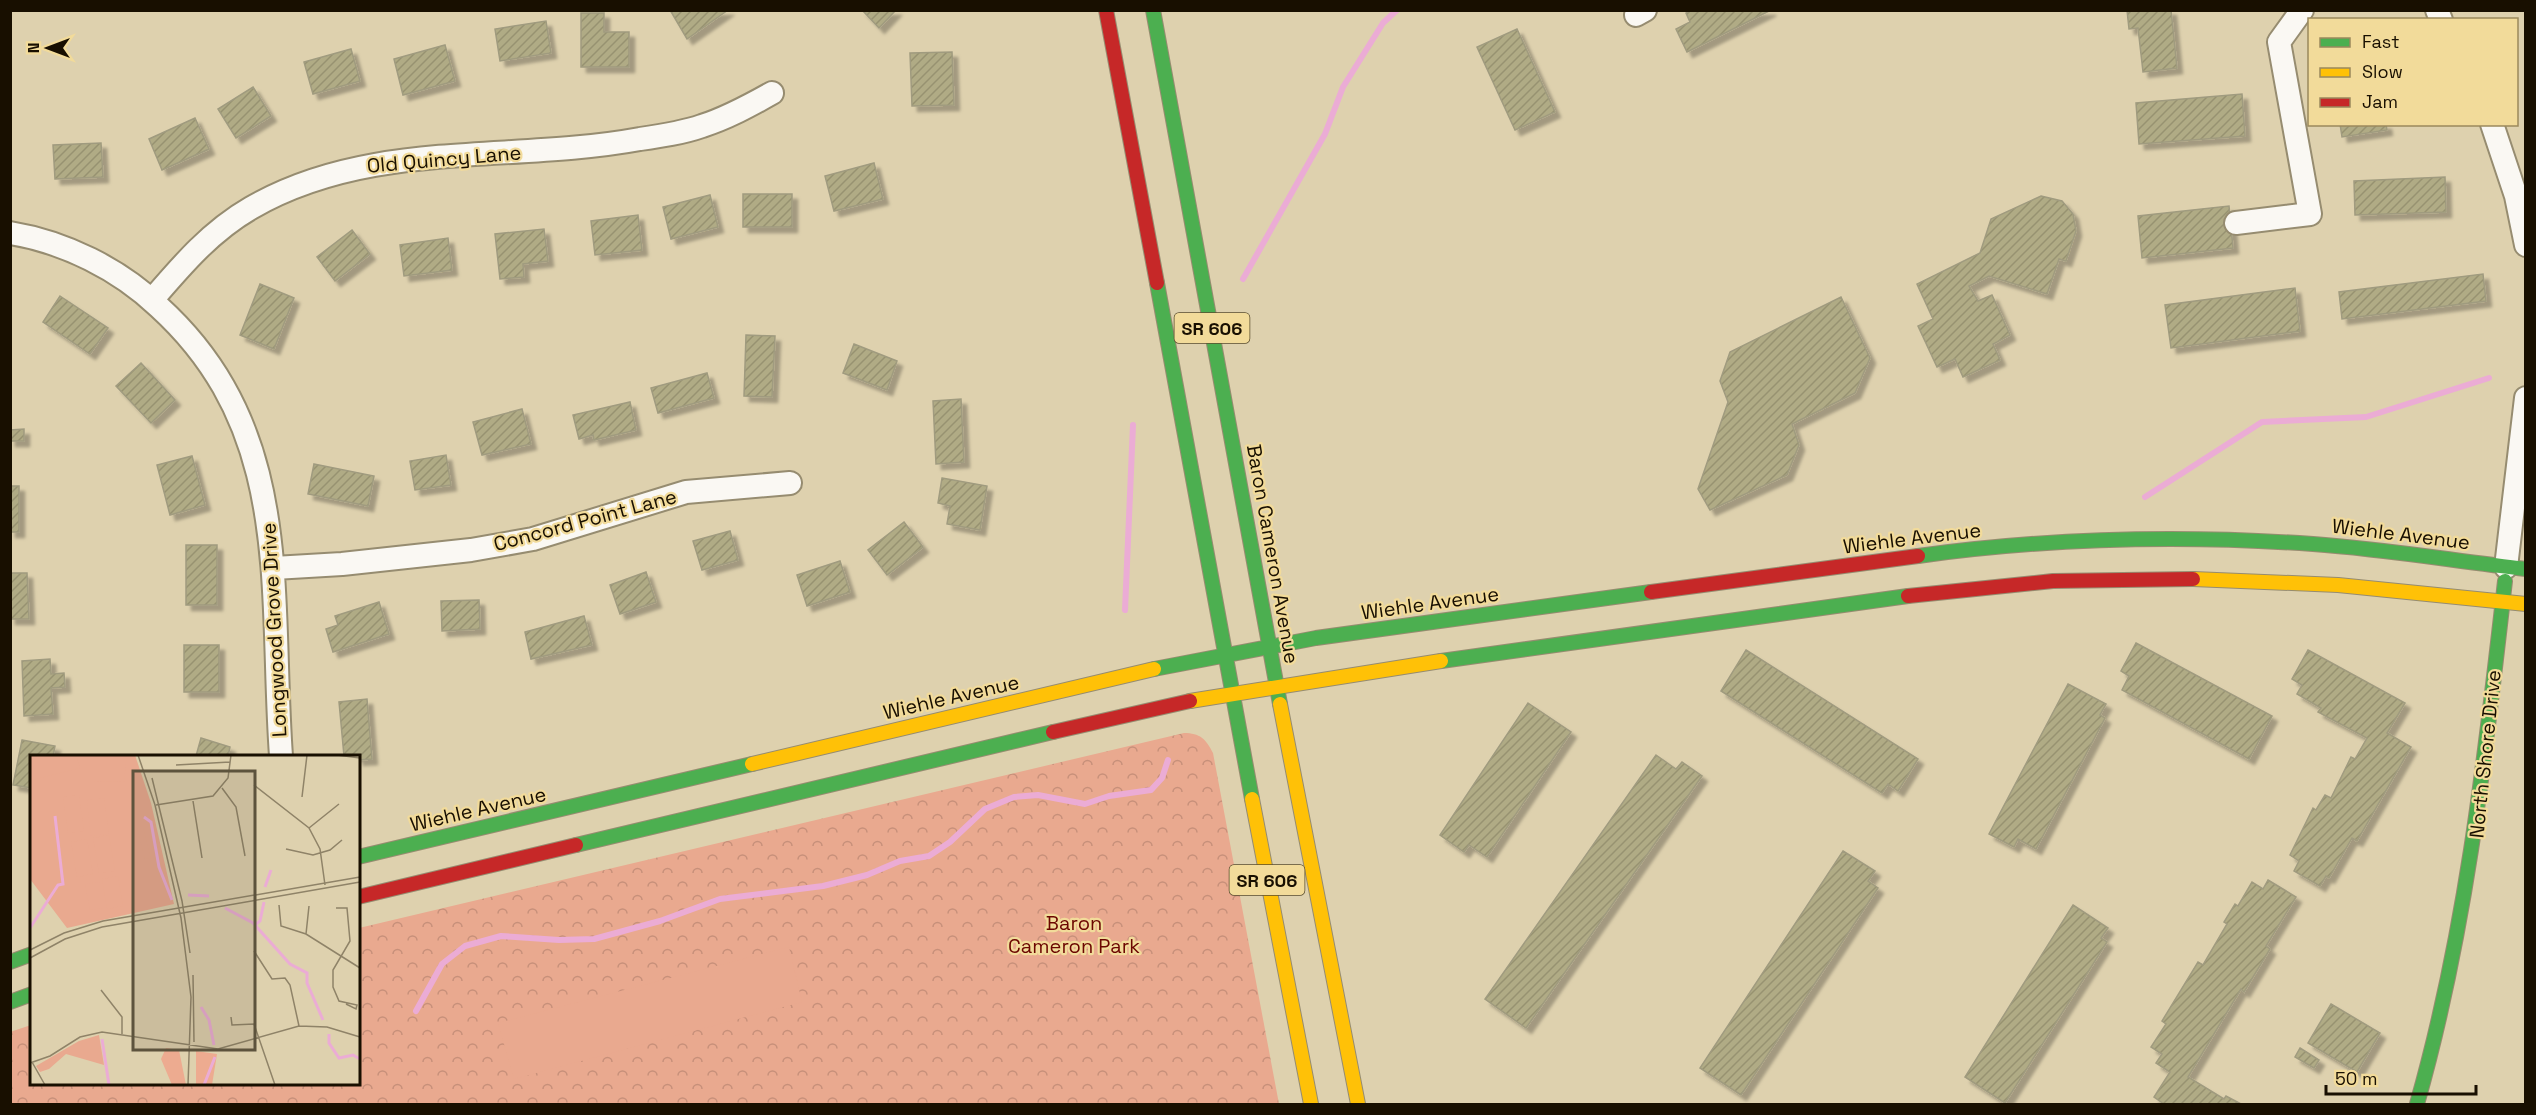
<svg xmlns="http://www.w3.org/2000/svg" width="2536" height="1115" font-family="'Space Grotesk',sans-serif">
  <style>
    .park { fill: url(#park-crowns) }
    .garden { fill: #e9a98f }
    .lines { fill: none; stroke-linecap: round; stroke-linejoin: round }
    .stream { stroke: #ebacd5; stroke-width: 6 }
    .building { fill: url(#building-hatch); stroke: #a09b7f; stroke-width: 1.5; filter: url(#shadow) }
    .street-casing { stroke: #968c70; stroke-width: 26 }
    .fast-casing { stroke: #968c70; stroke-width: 16 }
    .slow-casing { stroke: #968c70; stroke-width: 16 }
    .jam-casing { stroke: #968c70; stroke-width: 16 }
    .street { stroke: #faf8f3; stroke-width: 22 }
    .fast { stroke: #4caf50; stroke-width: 14 }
    .slow { stroke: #ffc107; stroke-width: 14 }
    .jam { stroke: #c62828; stroke-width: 14 }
    .labels { text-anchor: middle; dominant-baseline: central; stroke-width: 4.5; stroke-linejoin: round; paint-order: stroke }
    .shield { fill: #f2db9a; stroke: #594c2e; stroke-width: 1.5 }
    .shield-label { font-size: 18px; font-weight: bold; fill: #180f00 }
    .street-label { font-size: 20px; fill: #180f00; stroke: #f2db9a }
    .park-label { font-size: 20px; fill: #6b0500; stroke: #f2db9a }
    .inset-river { fill: none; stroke: #ebacd5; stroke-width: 3 }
    .inset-road { fill: none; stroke: #8f8368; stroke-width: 1.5 }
    .view { fill: #5d533d; fill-opacity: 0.15; stroke: #5d533d; stroke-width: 3 }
    .inset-edge { fill: none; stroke: #180f00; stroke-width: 3 }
  </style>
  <defs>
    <pattern id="park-crowns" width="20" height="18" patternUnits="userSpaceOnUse" patternTransform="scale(1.5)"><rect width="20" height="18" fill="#e9a98f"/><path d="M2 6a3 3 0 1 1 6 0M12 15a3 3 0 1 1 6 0" fill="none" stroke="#c7907a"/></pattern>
    <pattern id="building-hatch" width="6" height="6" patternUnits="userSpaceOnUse" patternTransform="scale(1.5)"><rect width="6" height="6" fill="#b0ab85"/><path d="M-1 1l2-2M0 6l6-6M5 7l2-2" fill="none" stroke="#979271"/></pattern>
    <filter id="shadow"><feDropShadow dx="5.5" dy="5.5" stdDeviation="1.5" flood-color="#0004"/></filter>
  </defs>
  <rect width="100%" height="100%" fill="#ded1ae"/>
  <path class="park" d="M1184,733C1200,733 1206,739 1213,753L1279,1104H11L10,1032L31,1025L32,1084H358L359,928Z"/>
  <path class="garden" d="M789,947L802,1002L514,1079L498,1023Z"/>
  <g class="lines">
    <path class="stream" d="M1243,279L1325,134L1343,87L1383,23L1397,10
      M2145,497L2262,422L2366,417L2489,378
      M1125,610L1133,425
      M416,1011L442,964L465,946L501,936L559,940L594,939L660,921L720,899L823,886L867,875L900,861L929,856L950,842L985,809L1014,797L1038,795L1085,804L1109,796L1151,790L1162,778L1168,760"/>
  </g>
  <path class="building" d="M670,10H728L687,39Z
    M862,10H896L879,28Z
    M1692,10H1771L1687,52L1676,29L1690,22L1686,13Z
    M2127,10H2171L2177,68L2143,72L2138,28L2129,29Z
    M581,13H604V32H629V67H581Z
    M546,21L551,53L500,61L495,29Z
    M1517,29L1555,112L1515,130L1477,47Z
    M445,45L455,81L403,95L394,59Z
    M351,49L360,81L313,94L304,62Z
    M952,52L954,105L912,106L910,53Z
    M253,87L271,116L236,138L218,109Z
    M2242,94L2245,136L2139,144L2136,103Z
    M195,118L209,149L162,170L149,139Z
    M2340,124H2386L2387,130L2342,137Z
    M101,143L103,177L55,179L53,145Z
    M874,163L883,199L834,211L825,176Z
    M2445,177L2446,212L2355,215L2354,181Z
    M743,194H792V227H743Z
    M710,195L718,227L671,239L663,207Z
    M2041,196L2062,201L2073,214L2076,231L2066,261L2059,259L2047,294L1989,276L1969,286L1978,301L1992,295L2010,335L1993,344L2000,360L1963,377L1955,359L1937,367L1918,326L1933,319L1917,284L1980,253L1991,219Z
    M2229,206L2233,248L2142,258L2138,216Z
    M638,215L642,250L595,255L591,221Z
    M544,229L548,261L523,264L524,277L500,279L495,234Z
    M352,230L370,254L335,281L317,257Z
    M448,238L452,270L404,276L400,245Z
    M2483,274L2486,301L2342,319L2339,292Z
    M260,284L294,298L274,349L240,335Z
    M2295,288L2300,331L2171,348L2165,305Z
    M60,296L108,328L90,354L43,322Z
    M1841,297L1870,358L1855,393L1792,424L1799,445L1787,475L1710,510L1698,489L1728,402L1720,381L1730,352Z
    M746,335L775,336L772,397L744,396Z
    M854,344L897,361L887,390L843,373Z
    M141,363L175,400L151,423L116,386Z
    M707,373L714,398L658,413L651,388Z
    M961,399L964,462L936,464L933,401Z
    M630,402L636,430L594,440L593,435L579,439L573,415Z
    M522,409L531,444L482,455L473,422Z
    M24,429V441H10V430Z
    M446,455L451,485L415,490L410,461Z
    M192,456L205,505L170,515L157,465Z
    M314,464L374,476L368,506L308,494Z
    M942,478L987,486L980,530L947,524L950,506L938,503Z
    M10,486H19V532H10Z
    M904,522L923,547L887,575L868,550Z
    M730,531L738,560L702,570L693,541Z
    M186,545H217V605H186Z
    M840,561L850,592L807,606L797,575Z
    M646,572L656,602L620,614L610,585Z
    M10,573H27L29,619H10Z
    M479,600L480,629L442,631L441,601Z
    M379,602L389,634L333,652L326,629L338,625L335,616Z
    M584,616L592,645L531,659L525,632Z
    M2136,643L2272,716L2249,759L2122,690L2129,676L2121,671Z
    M184,645H219V692H184Z
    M1746,650L1918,759L1898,791L1888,784L1882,793L1721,691Z
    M2308,650L2405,703L2387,733L2411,747L2357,841L2352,838L2329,878L2326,876L2320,886L2294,871L2299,861L2290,855L2313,808L2316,810L2325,795L2331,798L2351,757L2355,759L2367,738L2318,712L2321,708L2297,694L2302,685L2292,679Z
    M50,659L51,674L64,673L65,687L51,688L53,714L24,716L22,661Z
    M2068,684L2106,704L2100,715L2105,718L2036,849L2018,839L2014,847L1989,834Z
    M367,699L372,759L358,760V756H344L339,702Z
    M1528,703L1571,732L1487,857L1469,845L1464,852L1440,835Z
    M201,738L230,747L228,756H196Z
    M22,740L55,746L53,756H32V788L13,785Z
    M1656,755L1676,769L1682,762L1702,776L1526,1028L1485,999Z
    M1843,851L1875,871L1868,881L1878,888L1741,1095L1700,1068Z
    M2268,880L2296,897L2266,946L2270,949L2244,992L2241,989L2188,1077L2224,1099L2226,1096L2241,1104H2164L2154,1097L2170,1072L2156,1063L2162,1054L2151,1047L2166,1024L2162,1021L2198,962L2203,965L2227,924L2224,922L2235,904L2238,906L2252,882L2263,889Z
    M2073,905L2108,928L2101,938L2107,942L2005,1103L1965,1077Z
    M2331,1004L2380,1033L2357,1072L2308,1043Z
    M2300,1048L2319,1060L2314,1068L2295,1057Z"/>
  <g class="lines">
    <g class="street-casing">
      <path id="street" d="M2437,10L2441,20
        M1636,15L1645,10
        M2492,124L2516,196L2526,245
        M2236,223L2310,214L2279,42L2302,10
        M10,233C65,242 119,269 159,307C295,431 269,591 281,756
        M152,300C182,265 211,231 251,208C370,139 510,163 640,139C661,136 682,133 702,126C727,118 749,106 772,93
        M2506,567L2526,398
        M274,568L342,564L471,550L533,539L686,492L790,483"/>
    </g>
    <g class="fast-casing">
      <path id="fast" d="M1153,10L1280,704
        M1157,283L1252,799
        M1918,556C2048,538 2182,535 2313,544C2385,549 2455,561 2526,569
        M1441,661L1908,596
        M1154,669L1316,638L1651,592
        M576,845L1053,732
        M358,857L752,764
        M10,962L32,954
        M10,1002L32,994
        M2417,1104C2466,932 2485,758 2505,581"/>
    </g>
    <g class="slow-casing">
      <path id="slow" d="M2193,579L2338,585L2526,604
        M1190,701L1441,661
        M1280,704L1358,1104
        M752,764L1154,669
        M1252,799L1311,1104"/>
    </g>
    <g class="jam-casing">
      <path id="jam" d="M1106,10L1157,283
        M1651,592L1918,556
        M1908,596L2053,581L2193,579
        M1053,732L1190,701
        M358,897L576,845"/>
    </g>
    <use href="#street" class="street"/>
    <use href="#fast" class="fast"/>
    <use href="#slow" class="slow"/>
    <use href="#jam" class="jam"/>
  </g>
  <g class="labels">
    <g class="shield">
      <rect x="1174.5" y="313" width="75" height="30" rx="4.5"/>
      <rect x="1229.5" y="865" width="75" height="30" rx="4.5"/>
    </g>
    <g class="shield-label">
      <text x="1212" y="328">SR 606</text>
      <text x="1267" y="880">SR 606</text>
    </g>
    <g class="street-label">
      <text transform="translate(444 159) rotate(-5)">Old Quincy Lane</text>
      <text transform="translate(585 520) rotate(-15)">Concord Point Lane</text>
      <text transform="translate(2401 534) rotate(7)">Wiehle Avenue</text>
      <text transform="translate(1912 538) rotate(-7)">Wiehle Avenue</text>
      <text transform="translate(1273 554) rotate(80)">Baron Cameron Avenue</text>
      <text transform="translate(1430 603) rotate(-8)">Wiehle Avenue</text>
      <text transform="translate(274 630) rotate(-93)">Longwood Grove Drive</text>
      <text transform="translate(951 697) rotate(-13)">Wiehle Avenue</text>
      <text transform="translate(2485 754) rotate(-84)">North Shore Drive</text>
      <text transform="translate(478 809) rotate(-13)">Wiehle Avenue</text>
    </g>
    <g class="park-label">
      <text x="1074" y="923">Baron<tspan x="1074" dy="23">Cameron Park</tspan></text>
    </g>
  </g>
  <g transform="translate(30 755)">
    <rect width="330" height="330" fill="#ded1ae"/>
    <path d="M136,293L149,295L156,330H142L131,304ZM166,296L187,299L182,330H166Z" fill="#edab90"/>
    <path d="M0,0H105L121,48L144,149L37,173L0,124ZM69,280L74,310L36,299L19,314L10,317L6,311L49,286Z" fill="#e9a98f"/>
    <path d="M0,0H46L50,13L2,25ZM79,0H97L94,27L64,26L70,8ZM49,40L54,76L38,78L33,42ZM74,43L79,79L61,81L57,45ZM113,71L121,103L115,104L107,73ZM79,80L85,116L69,118L63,83ZM57,84L63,119L47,122L41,87ZM88,121L93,151L77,154L72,124ZM70,127L74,153L60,155L55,129Z" fill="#e9a98f"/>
    <path class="inset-river" d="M114,62L121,67L129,112L142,145M235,132L241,115M158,140L179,141M195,153L223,168L260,209L277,218V228L293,265M225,170L230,166L234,147M0,173L28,130L33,129L25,61M171,252L179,265L184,290M299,279V288L309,303L323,300L330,304M72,284L79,330M174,330L185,302"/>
    <path class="inset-road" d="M108,0L125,50L151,163L161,242L158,330M307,0L330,3M146,10L200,7M122,23L152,146L160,198M224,30L279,73L290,94L295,130M192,33L206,52L215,101M272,42L277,0M163,46L172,103M126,50L183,41L198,23L201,0M279,73L309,49M256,94L283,100L300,95L312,85M249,150L251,171L276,179L330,213M306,153H317L320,186L303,215V232L309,246L327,250L326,254L316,249M276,179L279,151M0,195L34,178L73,166L330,122M224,196L242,224L255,223L260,230L269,271M0,203L35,184L72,172L330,127M163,220L164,287M71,235L92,262V279M201,262L202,270L224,269L245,330M2,307L15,330M0,308L20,301L50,282L72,277L188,294L269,271L297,272L330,282"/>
    <path class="view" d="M103,16H225V295H103Z"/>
    <rect width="330" height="330" class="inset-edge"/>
  </g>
  <rect width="2536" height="1115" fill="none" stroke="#180f00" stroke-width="24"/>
  <rect x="2308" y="18" width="210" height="108" fill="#f2db9a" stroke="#9b895c" stroke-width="1.5"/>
  <rect x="2320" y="38" width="30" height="9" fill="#4caf50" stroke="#9b895c" stroke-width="1.5"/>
  <text x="2362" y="48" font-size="18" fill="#180f00">Fast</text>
  <rect x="2320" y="68" width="30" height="9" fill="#ffc107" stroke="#9b895c" stroke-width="1.5"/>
  <text x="2362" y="78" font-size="18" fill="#180f00">Slow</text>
  <rect x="2320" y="98" width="30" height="9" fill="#c62828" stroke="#9b895c" stroke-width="1.5"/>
  <text x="2362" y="108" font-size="18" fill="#180f00">Jam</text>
  <g transform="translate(48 48) rotate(270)" stroke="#f2db9a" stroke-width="4.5" paint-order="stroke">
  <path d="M0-4.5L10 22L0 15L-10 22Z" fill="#180f00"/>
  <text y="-9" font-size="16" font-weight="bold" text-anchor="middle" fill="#180f00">N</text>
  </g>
  <path d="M2326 1085v9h150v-9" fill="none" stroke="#180f00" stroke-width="3"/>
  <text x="2335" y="1085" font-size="18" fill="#180f00" stroke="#f2db9a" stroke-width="4.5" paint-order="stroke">50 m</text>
</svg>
